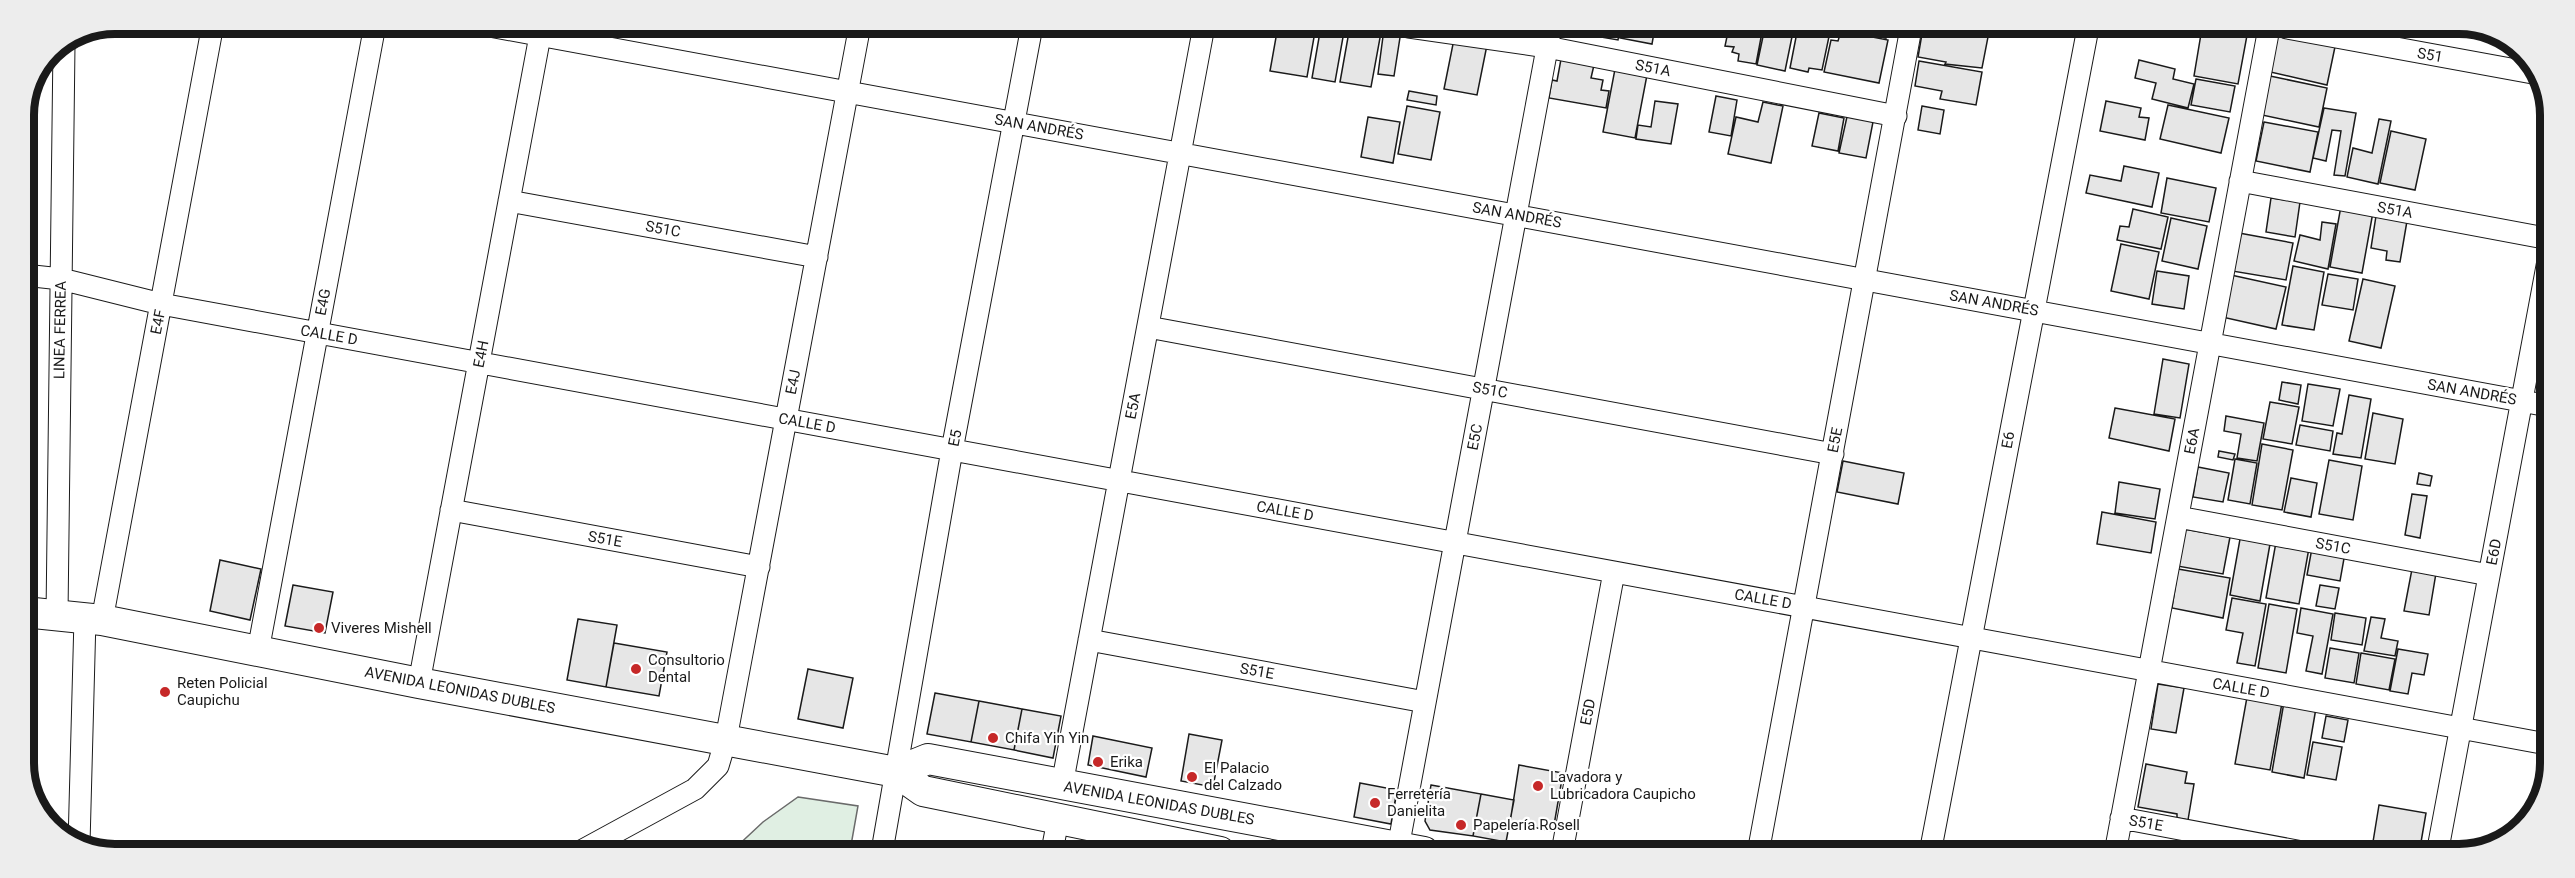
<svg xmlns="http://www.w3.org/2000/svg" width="2575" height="878" font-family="Roboto,sans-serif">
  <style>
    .green { fill: #e0efe3; stroke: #6a6a6a; stroke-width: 1.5 }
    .building { fill: #e6e6e6; stroke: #1a1a1a; stroke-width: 1.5 }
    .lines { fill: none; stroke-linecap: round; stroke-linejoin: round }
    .street-casing { stroke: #1a1a1a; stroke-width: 23 }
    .secondary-casing { stroke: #1a1a1a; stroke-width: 32 }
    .street { stroke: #fff; stroke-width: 21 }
    .secondary { stroke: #fff; stroke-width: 30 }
    .rail-casing { stroke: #1a1a1a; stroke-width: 7 }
    .rail { stroke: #fff; stroke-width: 4.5; stroke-dasharray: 14; stroke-linecap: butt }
    .poi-dot { fill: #c62828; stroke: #fff; stroke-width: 2 }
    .labels { text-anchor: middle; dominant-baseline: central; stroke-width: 4.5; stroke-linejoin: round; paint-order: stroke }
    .street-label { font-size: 15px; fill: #1a1a1a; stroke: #fff }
    .poi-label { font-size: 15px; fill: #1a1a1a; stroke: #fff; text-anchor: start }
    .rim { fill: none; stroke: #1a1a1a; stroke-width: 8 }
  </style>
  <rect width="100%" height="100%" fill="#fff"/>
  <path class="green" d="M798,797L858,806L850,851H732L763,822Z"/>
  <path class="building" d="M1278,26H1316L1307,77L1270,71Z
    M1321,26H1345L1335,82L1312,78Z
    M1350,26L1382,27L1371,87L1340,82Z
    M1566,27H1620L1618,40L1565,31Z
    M1622,27H1655L1652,44L1620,38Z
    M1729,27H1763L1756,64L1738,61L1739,54L1732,52L1734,47L1725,46Z
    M1765,27H1794L1785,71L1757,65Z
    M1798,27H1831L1822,70L1809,68L1808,72L1790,68Z
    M1843,27L1888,28L1886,38Z
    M1923,28L1988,37L1982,68L1945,64L1946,62L1918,57Z
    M2202,28L2248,30L2238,84L2194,76Z
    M1384,29L1401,31L1394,76L1378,74Z
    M2276,29L2336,42L2327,85L2266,71Z
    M1841,31L1888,40L1879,83L1824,72L1831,40L1838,41Z
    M1454,39L1487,45L1477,95L1444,89Z
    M1561,59L1594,65L1591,78L1603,80L1601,90L1609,91L1606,108L1549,98L1552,80L1557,81Z
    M2139,60L2175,69L2173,79L2194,84L2188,108L2152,99L2156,83L2135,78Z
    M1919,61L1982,72L1976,105L1940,99L1942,91L1915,86Z
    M1615,69L1647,75L1635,138L1603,132Z
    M2270,76L2327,88L2319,127L2262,115Z
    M2196,79L2235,86L2230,112L2191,105Z
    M1409,91L1437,96L1436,105L1407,100Z
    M1716,96L1737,100L1731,136L1709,132Z
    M1655,101L1678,104L1671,144L1636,139L1638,125L1651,127Z
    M2106,101L2141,108L2139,117L2149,118L2145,140L2100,131Z
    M1763,102L1783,106L1771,163L1728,154L1736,117L1758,122Z
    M2168,105L2229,118L2221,153L2160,139Z
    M1407,106L1440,112L1431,160L1398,154Z
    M1922,106L1944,110L1940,134L1918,130Z
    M2324,108L2356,113L2345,176L2334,175L2341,131L2332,130L2326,161L2313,158Z
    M1848,112L1873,122L1866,158L1839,153Z
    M1819,113L1844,118L1838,151L1812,146Z
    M1368,117L1400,122L1393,163L1361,157Z
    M2379,119L2391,121L2378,184L2347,177L2353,148L2372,153Z
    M2264,122L2318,132L2310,172L2256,161Z
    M2391,131L2426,139L2415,190L2380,183Z
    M2124,166L2159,173L2152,207L2086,193L2090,175L2121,181Z
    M2167,178L2216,188L2209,222L2161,213Z
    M2271,198L2300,202L2295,237L2266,232Z
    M2341,206L2373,212L2362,273L2330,267Z
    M2133,209L2168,217L2161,249L2117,240L2120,226L2129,227Z
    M2376,216L2407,221L2400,262L2386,260L2387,251L2371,248Z
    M2171,218L2207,226L2198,269L2162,261Z
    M2322,222L2336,224L2328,269L2294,261L2300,235L2320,240Z
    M2239,233L2293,243L2286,280L2232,271Z
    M2121,244L2159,252L2149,299L2111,291Z
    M2293,266L2324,272L2314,330L2282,325Z
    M2157,271L2189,276L2184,309L2152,304Z
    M2328,274L2358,279L2353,310L2322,305Z
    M2231,275L2286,287L2276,329L2222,317Z
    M2363,279L2395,286L2381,348L2349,341Z
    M2163,359L2189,364L2180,418L2154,414Z
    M2282,382L2301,385L2298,404L2279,400Z
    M2308,384L2340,389L2333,426L2302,421Z
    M2349,395L2371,399L2361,458L2333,454L2337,433L2342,434Z
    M2270,402L2299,407L2292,444L2263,439Z
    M2115,408L2175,419L2169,451L2109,438Z
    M2373,413L2403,419L2395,464L2365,459Z
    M2226,416L2264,423L2257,461L2237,458L2241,434L2224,431Z
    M2300,425L2333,431L2330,451L2296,445Z
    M2262,444L2293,450L2282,510L2252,505Z
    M2219,451L2235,454L2233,460L2218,457Z
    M2235,459L2257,463L2250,504L2228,500Z
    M2329,460L2362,466L2353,520L2319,514Z
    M1843,461L1904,473L1898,504L1837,492Z
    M2198,467L2229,473L2223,502L2193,497Z
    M2419,473L2432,476L2430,486L2417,484Z
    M2291,478L2317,483L2311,517L2284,512Z
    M2119,482L2160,489L2155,519L2115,513Z
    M2412,494L2427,496L2420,538L2405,535Z
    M2102,512L2156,522L2151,553L2097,544Z
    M2184,529L2230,537L2223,574L2177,566Z
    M2240,539L2270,544L2260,601L2230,595Z
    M2276,542L2309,548L2299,604L2266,598Z
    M2312,548L2345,553L2340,581L2307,575Z
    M220,560L261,569L250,620L210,611Z
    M2178,569L2230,578L2223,618L2172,608Z
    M2412,569L2436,573L2429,615L2404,611Z
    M293,585L333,592L325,633L285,626Z
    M2320,585L2339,588L2335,609L2316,606Z
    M2232,598L2266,604L2255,666L2237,663L2243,633L2226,630Z
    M2269,604L2297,609L2286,673L2258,668Z
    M2301,608L2333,614L2322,674L2306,671L2313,636L2297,633Z
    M2335,613L2366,618L2362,645L2331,640Z
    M2371,617L2385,619L2381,638L2398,641L2395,656L2364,651Z
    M578,619L617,625L606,687L567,680Z
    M614,643L667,652L659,696L606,687Z
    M2330,648L2359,653L2354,683L2325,678Z
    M2398,649L2428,654L2424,675L2412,673L2408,694L2390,691Z
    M2361,653L2395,659L2389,690L2356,684Z
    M808,669L853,678L843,728L798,719Z
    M2158,684L2184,688L2176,733L2151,729Z
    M935,693L979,701L971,742L927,734Z
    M2247,697L2282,703L2270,770L2235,764Z
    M979,701L1022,709L1014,750L971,742Z
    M2284,702L2316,708L2304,778L2272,772Z
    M1022,709L1061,716L1053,758L1014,750Z
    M2326,716L2348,720L2344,742L2322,738Z
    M1189,734L1222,740L1213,787L1181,781Z
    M1093,736L1152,748L1146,777L1088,765Z
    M2313,742L2342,747L2336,780L2307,775Z
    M2146,764L2187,772L2185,783L2194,784L2188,820L2177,818V814L2138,807Z
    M1519,765L1563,773L1553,831L1510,823Z
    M1360,783L1397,790L1391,824L1354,817Z
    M1431,785L1481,794L1473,836L1430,830L1425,821Z
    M1481,794L1514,800L1506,842L1473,836Z
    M2379,805L2426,813L2419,854L2372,848Z
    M1077,842L1120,851H1075Z
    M2132,842L2179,850V853H2130Z
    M2185,848L2218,853V854L2184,853Z"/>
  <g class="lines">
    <g class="street-casing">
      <path id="street" d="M484,25L2549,406
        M1409,27L1547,47L1896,116
        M2287,28L2538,74
        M2240,181L2550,239
        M509,201L817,257
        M24,275L61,279L161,304L2547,744
        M1148,327L1833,454
        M451,510L759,567
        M2178,517L2489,575
        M57,615L64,45
        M102,620L213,24
        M1089,640L1425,702
        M258,651L375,25
        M419,683L542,25
        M1062,785L1204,26
        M2121,818L2313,854
        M79,844L85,618
        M1398,848L1551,27
        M583,850L695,789L718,766L726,739L860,25
        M882,851L952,450L1032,26
        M1052,851L1058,820
        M1562,852L1614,572
        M1758,853L1911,28
        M1930,853C1985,578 2033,303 2088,28
        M2115,853L2269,28
        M2437,854L2550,250"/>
    </g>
    <g class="secondary-casing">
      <path id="secondary" d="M24,612L102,620L419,683L896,772L923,791L1220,852
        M896,772L928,759L1424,852"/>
    </g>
    <use href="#street" class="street"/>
    <use href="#secondary" class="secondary"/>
    <g class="rail-casing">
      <path id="rail" d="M24,115V110"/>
    </g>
    <use href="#rail" class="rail"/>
  </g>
  <g class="poi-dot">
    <circle cx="319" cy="628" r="6"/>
    <circle cx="636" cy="669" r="6"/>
    <circle cx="165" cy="692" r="6"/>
    <circle cx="993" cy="738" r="6"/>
    <circle cx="1098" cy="762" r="6"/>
    <circle cx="1192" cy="777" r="6"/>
    <circle cx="1538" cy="786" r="6"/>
    <circle cx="1375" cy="803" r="6"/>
    <circle cx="1461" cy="825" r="6"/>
  </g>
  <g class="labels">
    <g class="street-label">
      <text transform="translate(2430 55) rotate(10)">S51</text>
      <text transform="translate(1653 68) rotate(11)">S51A</text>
      <text transform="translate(1039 127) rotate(10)">SAN ANDRÉS</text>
      <text transform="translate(2395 210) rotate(10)">S51A</text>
      <text transform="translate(1517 215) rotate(10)">SAN ANDRÉS</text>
      <text transform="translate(663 229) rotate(10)">S51C</text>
      <text transform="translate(323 302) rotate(-79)">E4G</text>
      <text transform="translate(1994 303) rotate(10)">SAN ANDRÉS</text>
      <text transform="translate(158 322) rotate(-79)">E4F</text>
      <text transform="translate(60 330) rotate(-89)">LINEA FERREA</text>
      <text transform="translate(329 335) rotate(10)">CALLE D</text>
      <text transform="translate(481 354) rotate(-79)">E4H</text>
      <text transform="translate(793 382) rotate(-79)">E4J</text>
      <text transform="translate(1490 390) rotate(10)">S51C</text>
      <text transform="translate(2472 392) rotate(10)">SAN ANDRÉS</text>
      <text transform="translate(1133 406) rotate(-79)">E5A</text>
      <text transform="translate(807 423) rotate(10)">CALLE D</text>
      <text transform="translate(1475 437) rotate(-79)">E5C</text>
      <text transform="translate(955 438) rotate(-79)">E5</text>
      <text transform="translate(1835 440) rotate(-79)">E5E</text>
      <text transform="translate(2008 440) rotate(-80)">E6</text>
      <text transform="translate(2192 441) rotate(-79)">E6A</text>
      <text transform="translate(1285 511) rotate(10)">CALLE D</text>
      <text transform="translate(605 539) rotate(10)">S51E</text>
      <text transform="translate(2333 546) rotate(10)">S51C</text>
      <text transform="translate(2494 552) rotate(-79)">E6D</text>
      <text transform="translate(1763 599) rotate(10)">CALLE D</text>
      <text transform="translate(1257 671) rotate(10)">S51E</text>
      <text transform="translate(2241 688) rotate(10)">CALLE D</text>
      <text transform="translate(460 690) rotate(11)">AVENIDA LEONIDAS DUBLES</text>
      <text transform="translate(1588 712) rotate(-79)">E5D</text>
      <text transform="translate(1159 803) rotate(10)">AVENIDA LEONIDAS DUBLES</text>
      <text transform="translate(2146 823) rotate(10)">S51E</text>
    </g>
    <g class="poi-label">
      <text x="331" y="628">Viveres Mishell</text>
      <text x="648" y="660">Consultorio<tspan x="648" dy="17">Dental</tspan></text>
      <text x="177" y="683">Reten Policial<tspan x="177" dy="17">Caupichu</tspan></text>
      <text x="1005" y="738">Chifa Yin Yin</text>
      <text x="1110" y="762">Erika</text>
      <text x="1204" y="768">El Palacio<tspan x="1204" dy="17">del Calzado</tspan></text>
      <text x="1550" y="777">Lavadora y<tspan x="1550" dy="17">Lubricadora Caupicho</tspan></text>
      <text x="1387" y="794">Ferretería<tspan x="1387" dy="17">Danielita</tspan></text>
      <text x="1473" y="825">Papelería Rosell</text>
    </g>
  </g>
  <path d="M0 0H2575V878H0ZM115 34H2459A81 81 0 0 1 2540 115V763A81 81 0 0 1 2459 844H115A81 81 0 0 1 34 763V115A81 81 0 0 1 115 34Z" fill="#ededed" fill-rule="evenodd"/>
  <path class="rim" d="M115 34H2459A81 81 0 0 1 2540 115V763A81 81 0 0 1 2459 844H115A81 81 0 0 1 34 763V115A81 81 0 0 1 115 34Z"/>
</svg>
